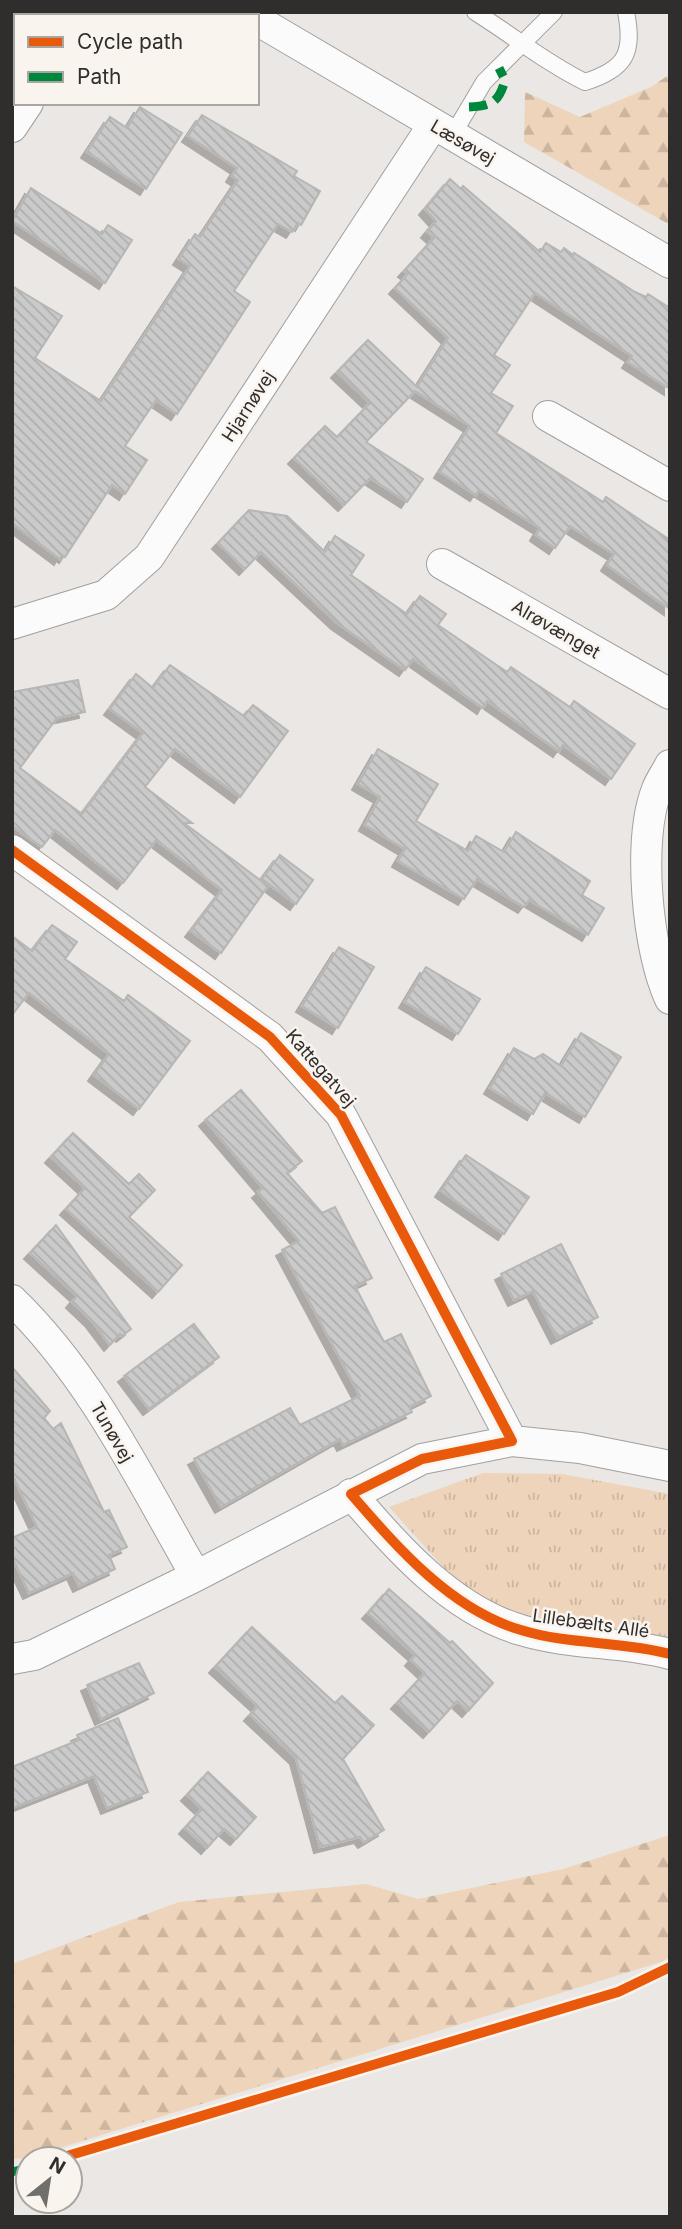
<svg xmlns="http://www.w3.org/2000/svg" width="682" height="2229" font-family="Inter,sans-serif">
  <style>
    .grass { fill: url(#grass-tufts) }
    .forest { fill: url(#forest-firs) }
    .building { fill: url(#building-back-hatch); stroke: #b6b6b5; stroke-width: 2; filter: url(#shadow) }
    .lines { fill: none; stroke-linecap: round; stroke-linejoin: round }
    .service-casing { stroke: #a2a09e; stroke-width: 18 }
    .minor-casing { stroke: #a2a09e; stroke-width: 32 }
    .service { stroke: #fcfbfb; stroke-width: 16 }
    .minor { stroke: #fcfbfb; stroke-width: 30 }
    .quiet { stroke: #00873e; stroke-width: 9; stroke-dasharray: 18 9; stroke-linecap: butt }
    .cycleway-casing { stroke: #faf4ef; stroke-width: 15 }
    .cycleway { stroke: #e8590c; stroke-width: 10 }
    .labels { text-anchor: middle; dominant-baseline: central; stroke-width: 5; stroke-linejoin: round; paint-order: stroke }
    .street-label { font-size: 18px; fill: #302e2c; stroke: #faf4ef }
  </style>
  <defs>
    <pattern id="grass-tufts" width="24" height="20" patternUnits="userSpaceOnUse" patternTransform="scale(1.75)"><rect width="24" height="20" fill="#eed4ba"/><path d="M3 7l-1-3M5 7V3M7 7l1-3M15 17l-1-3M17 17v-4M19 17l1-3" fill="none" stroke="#ccb6a0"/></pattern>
    <pattern id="forest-firs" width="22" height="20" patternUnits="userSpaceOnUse" patternTransform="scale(1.75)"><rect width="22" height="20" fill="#eed4ba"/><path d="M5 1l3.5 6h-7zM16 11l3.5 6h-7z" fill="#ccb6a0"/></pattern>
    <pattern id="building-back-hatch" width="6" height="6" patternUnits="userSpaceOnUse" patternTransform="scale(1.75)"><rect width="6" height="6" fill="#cbcaca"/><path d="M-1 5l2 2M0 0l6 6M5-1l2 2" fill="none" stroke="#afaeae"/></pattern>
    <filter id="shadow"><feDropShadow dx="-6" dy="6" stdDeviation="0" flood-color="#0004"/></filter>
  </defs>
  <rect width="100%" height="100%" fill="#eae7e4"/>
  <path class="grass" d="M483,1473L562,1474L670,1494V1642L517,1616L455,1580L389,1507Z"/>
  <path class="forest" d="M670,74V225L524,142L525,92L580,117L651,87Z
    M670,1835V1957L661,1962L27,2158L12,2159V1964L179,1902L366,1884L418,1899L563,1869Z"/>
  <path class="building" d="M140,107L182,133L146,189L87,152L110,117L127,128Z
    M202,115L297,171L294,176L320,191L301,225L298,223L292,232L278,224L234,291L250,302L177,414L156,400L125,446L147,460L125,494L112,485L65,557L62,555L60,559L12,523V286L62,316L35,358L101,401L190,266L179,259L195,234L200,237L238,180L232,176L237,168L188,136Z
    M450,179L461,189L463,186L540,252L546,243L561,252L564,248L573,255L574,253L635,292L646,297L648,294L670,308V389L628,362L632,356L535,293L494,355L510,365L491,393L513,406L496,433L603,502L606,497L670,540V609L607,565L614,554L570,526L555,548L536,535L540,528L479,490L476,495L440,472L470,426L415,391L366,442L423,479L407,502L370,478L344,505L294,458L325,426L337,437L370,403L337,372L368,340L417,387L448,338L395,288L408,274L404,271L434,238L427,232L436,221L425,209Z
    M31,188L102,234L108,225L132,240L105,283L12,221Z
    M249,510L287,516L325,552L335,536L364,555L351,575L407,614L420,596L446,614L438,625L507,672L511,667L570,707L574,701L635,744L611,779L563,745L559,751L487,701L483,708L413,659L405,670L337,623L261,552L245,569L218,543Z
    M170,665L244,716L253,705L288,731L240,797L175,749L145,787L192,823H184L268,886L221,953L191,931L222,890L156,840L123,883L55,830L42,847L12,826V692L78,680L85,712L57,718L20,768L82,814L143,733L110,709L136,674L153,688Z
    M378,749L438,784L416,821L468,851L476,836L504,852L516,832L590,881L582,895L604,908L588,935L529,900L524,907L477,879L464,899L398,861L405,849L365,825L380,797L358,784Z
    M280,855L313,880L296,904L262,879Z
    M52,925L77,942L65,959L124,1001L128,995L190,1041L139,1109L94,1075L109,1054L29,993L12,1015V936L32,951Z
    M339,947L374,967L338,1028L302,1006Z
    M426,967L480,999L458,1034L405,1002Z
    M581,1033L621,1057L585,1117L545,1093L533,1114L490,1088L514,1048L534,1059L543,1054L561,1066Z
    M241,1090L302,1161L287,1173L322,1213L335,1207L372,1278L355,1286L384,1342L401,1334L431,1396L409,1407L412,1412L343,1445L340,1439L221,1507L194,1459L290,1408L300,1425L360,1396L282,1250L299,1241L258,1192L263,1188L205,1120Z
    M73,1133L129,1184L139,1174L155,1190L129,1217L182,1265L158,1292L66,1209L85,1188L51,1157Z
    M466,1155L529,1197L504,1234L441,1191Z
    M56,1225L131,1329L122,1336L120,1334L110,1345L91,1320L72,1302L77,1296L30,1253Z
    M561,1244L598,1317L557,1338L533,1291L514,1300L501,1274Z
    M194,1324L219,1357L149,1409L124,1376Z
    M12,1367L50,1411L44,1418L53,1429L61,1423L104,1512L109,1510L127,1547L109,1555L115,1569L79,1586L73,1573L29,1593L12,1557V1538L37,1527L12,1474Z
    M389,1589L450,1643L452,1641L493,1683L468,1711L457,1701L429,1732L397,1703L425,1673L411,1660L415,1655L368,1613Z
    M252,1627L335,1703L342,1696L374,1725L343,1759L384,1830L364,1842L360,1837L320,1847L296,1758L250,1715L258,1706L215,1667Z
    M139,1663L154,1693L101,1719L87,1685Z
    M118,1718L148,1792L107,1808L94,1776L12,1808V1767L79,1740L77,1735Z
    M208,1772L256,1817L236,1839L224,1829L207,1848L185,1828L202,1809L187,1795Z"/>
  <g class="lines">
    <g class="service-casing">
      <path id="service" d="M475,12C512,35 546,63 585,82C626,69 634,53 626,12
        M452,136L484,82L554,12"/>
    </g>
    <g class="minor-casing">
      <path id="minor" d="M84,16L87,12
        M257,20L670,263
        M12,127L28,103
        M548,416L670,486
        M442,564L670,694
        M12,624L106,595L149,557L433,125
        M670,765C666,773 660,781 657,789C637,840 647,950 670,999
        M12,850L270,1037L341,1115L512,1441
        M12,1300C92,1377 141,1481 196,1576
        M351,1494C397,1547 451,1610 521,1630C569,1645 622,1641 670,1654
        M12,1659L34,1655L196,1576L422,1459L512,1441L580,1448L670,1466"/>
    </g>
    <use href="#service" class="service"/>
    <use href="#minor" class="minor"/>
    <path class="quiet" d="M469,107C492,106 499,102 505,80L499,68
      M12,2172L28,2168"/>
    <g class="cycleway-casing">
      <path id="cycleway" d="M12,850L270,1037L341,1115L512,1441L422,1459L351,1494C397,1547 451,1610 521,1630C569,1645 622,1641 670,1654
        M57,2159L618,1992L670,1967"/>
    </g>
    <use href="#cycleway" class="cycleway"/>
  </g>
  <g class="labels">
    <g class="street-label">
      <text transform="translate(463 142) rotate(30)">Læsøvej</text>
      <text transform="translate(248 406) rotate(-57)">Hjarnøvej</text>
      <text transform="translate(556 629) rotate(30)">Alrøvænget</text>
      <text transform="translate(321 1068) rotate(49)">Kattegatvej</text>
      <text transform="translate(112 1432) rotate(60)">Tunøvej</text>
      <text transform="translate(591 1623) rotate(8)">Lillebælts Allé</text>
    </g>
  </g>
  <rect width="682" height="2229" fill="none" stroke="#302e2c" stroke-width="28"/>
  <rect x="14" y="14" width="245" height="91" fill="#faf4ef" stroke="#a9a5a1" stroke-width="2"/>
  <rect x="28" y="37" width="35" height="10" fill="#e8590c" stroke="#a9a5a1" stroke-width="2"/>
  <text x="77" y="49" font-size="21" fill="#302e2c">Cycle path</text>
  <rect x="28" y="72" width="35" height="10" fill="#00873e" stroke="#a9a5a1" stroke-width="2"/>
  <text x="77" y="84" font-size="21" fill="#302e2c">Path</text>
  <g transform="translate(49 2180) rotate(30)"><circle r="33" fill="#faf4ef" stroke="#a9a5a1" stroke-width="2"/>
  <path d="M0-5L12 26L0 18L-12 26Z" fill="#716f6c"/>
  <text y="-10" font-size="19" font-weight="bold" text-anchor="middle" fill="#302e2c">N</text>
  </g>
</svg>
